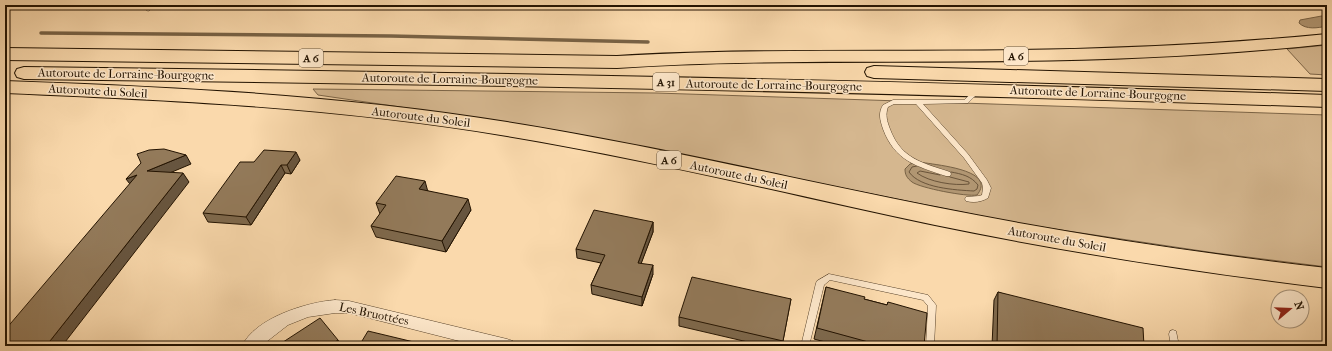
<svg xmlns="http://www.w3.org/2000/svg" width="1332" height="351" font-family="'IM FELL French Canon',serif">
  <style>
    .green { fill: #d5b78f; stroke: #7c6548 }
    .water { fill: #b19672; stroke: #786245 }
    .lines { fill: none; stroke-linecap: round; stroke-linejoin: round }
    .shore { stroke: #6a543a; stroke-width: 1 }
    .stream { stroke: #786245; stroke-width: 3.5 }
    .service-casing { stroke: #59442c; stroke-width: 1 }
    .minor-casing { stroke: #59442c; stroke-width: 1 }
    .motorway-casing { stroke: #231301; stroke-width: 2 }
    .service { fill: #fce6c9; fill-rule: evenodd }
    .minor { fill: #fce6c9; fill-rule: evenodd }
    .motorway { fill: #fad9ac; fill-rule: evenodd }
    .wall { fill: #7e694d; stroke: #231301 }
    .shaded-wall { fill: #67553f; stroke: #231301 }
    .building { fill: #937a5a; stroke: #231301 }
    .labels { text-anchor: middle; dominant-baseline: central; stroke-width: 3; stroke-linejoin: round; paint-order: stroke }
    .shield { fill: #fce6c9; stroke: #64523d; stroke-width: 1 }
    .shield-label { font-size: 11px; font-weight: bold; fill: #231301 }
    .street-label { font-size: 12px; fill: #231301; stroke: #fce6c9 }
  </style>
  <rect width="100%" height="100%" fill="#fad9ac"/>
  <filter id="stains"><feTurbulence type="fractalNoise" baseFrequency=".005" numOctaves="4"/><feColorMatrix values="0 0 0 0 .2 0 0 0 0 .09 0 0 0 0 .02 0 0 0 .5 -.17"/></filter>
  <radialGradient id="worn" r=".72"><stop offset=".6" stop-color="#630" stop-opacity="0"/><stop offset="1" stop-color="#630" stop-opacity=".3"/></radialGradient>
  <path class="green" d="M1327,45V75L1310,74L1287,49Z
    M313,89L656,93L1327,115V267L1215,253L1021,224L762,172L441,113L318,95Z"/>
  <path class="water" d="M1327,15V26C1318,28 1306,30 1299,23L1300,20Z
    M920,162C934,165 998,169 977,195C967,197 920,188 912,182C907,178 905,175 905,169L910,164Z"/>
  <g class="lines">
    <path class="shore" d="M917,166L912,167L909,172C920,188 955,190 974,191L977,189L978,185C971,176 962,174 951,172
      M940,175L920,171L917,173C929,182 954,186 969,184V182L950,177"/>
    <path class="stream" d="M41,33L391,36L648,42"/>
    <g class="service-casing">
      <path id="service" d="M148,5H154L150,10L148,11L145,9Z
        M978,88L981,90L968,103L923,104L968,154L987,180L991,188L988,198C981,202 974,203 966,201L965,199L966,197L979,196L982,195L983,188L982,183L964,158L916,104H894L888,107C885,115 887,121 890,129C901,159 923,163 950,172L951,174L950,176H946C916,166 895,161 883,129C880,120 878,113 883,105L893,100H964L976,89Z
        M829,274L928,295L936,305L934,346H926L928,306L923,300L830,280L824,285L809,346H801L816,283L817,281Z
        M1173,330L1176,331L1179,346H1171L1169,334L1170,331Z"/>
    </g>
    <g class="minor-casing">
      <path id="minor" d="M335,300L349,301L507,339L513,341L515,346H479L349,313H335L308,317L288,325L261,346H242C255,318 307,302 335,300Z"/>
    </g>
    <g class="motorway-casing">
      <path id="motorway" d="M1327,34V44C1224,55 1121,60 1017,61C884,63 750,59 617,68L5,60V48L617,56C750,48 884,52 1017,50C1121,49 1224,44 1327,34Z
        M874,66L1327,79V91L874,78L867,76L865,72L867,68Z
        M24,67C458,72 893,80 1327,95V107C893,92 458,84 24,79L17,77L15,73L17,69Z
        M5,81C173,87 341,95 507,122C651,145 793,179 935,207C1065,233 1196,253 1327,268V288C1196,272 1065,252 935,225C793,195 651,160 507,136C341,108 173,100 5,93Z"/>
    </g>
    <use href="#service" class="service"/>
    <use href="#minor" class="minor"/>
    <use href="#motorway" class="motorway"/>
  </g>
  <path class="wall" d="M300,160L291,174L285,173L251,225L208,222L203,213L254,162Z
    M428,191L471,210L446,252L376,237L371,226L380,214L376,203Z
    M653,222V232L641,263L653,274L642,306L592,294L591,285L601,263L577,258L576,249Z
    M826,287L864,299L887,305L888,302L924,346H840L814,339Z
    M998,292L1144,346H992L994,300Z
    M791,299L782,346H765L679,326V317Z"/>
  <path class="shaded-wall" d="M296,152L300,160L291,174L287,165Z
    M186,155L191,164L153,180L147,171Z
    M281,165L285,173L251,225L246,217Z
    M183,173L189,182L62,346H46Z
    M137,175L133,188L126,179Z
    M425,181L428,192L419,189Z
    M468,199L471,210L446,252L442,241Z
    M653,222V232L638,272V263Z
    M653,265V274L642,306V297Z
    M338,340L342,346H329Z"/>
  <path class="building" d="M164,149L186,155L147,171L183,173L46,346H5V330L137,175L126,179L141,163L137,154L149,150Z
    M264,150L296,152L287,165H281L246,217L203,213L240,162H254Z
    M396,176L425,181L419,189L468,199L442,241L371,226L386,205L376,203Z
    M594,210L653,222L638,263L653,265L642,297L591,285L605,255L576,249Z
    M692,277L791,299L783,341L679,317Z
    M826,287L865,297L864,299L887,305L888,302L927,313L924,346H883L817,328Z
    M998,292L1143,328L1144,346H1054L1046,344V346H997Z
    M320,318L338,340L329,346H277Z
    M368,331L418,343L416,346H359Z"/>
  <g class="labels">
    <g class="shield">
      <rect x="1004" y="47" width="24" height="18" rx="3"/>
      <rect x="299" y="49" width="24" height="18" rx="3"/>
      <rect x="653" y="73" width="26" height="18" rx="3"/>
      <rect x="657" y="151" width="24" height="18" rx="3"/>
    </g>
    <g class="shield-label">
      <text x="1016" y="56">A 6</text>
      <text x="311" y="58">A 6</text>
      <text x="666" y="82">A 31</text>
      <text x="669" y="160">A 6</text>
    </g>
    <g class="street-label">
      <text transform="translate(126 74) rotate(1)">Autoroute de Lorraine-Bourgogne</text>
      <text transform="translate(450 79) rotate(1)">Autoroute de Lorraine-Bourgogne</text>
      <text transform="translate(774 85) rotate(1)">Autoroute de Lorraine-Bourgogne</text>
      <text transform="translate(98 91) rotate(3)">Autoroute du Soleil</text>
      <text transform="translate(1098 93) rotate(2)">Autoroute de Lorraine-Bourgogne</text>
      <text transform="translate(421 117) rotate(7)">Autoroute du Soleil</text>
      <text transform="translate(739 175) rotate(12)">Autoroute du Soleil</text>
      <text transform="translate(1057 239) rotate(10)">Autoroute du Soleil</text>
      <text transform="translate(374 314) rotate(12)">Les Bruottées</text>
    </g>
  </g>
  <rect width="1332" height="351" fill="none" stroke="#fad9ac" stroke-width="20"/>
  <rect x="6" y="6" width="1320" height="339" fill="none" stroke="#231301" stroke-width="2"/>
  <rect x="10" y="10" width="1312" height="331" fill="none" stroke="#231301"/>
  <g transform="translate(1290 309) rotate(71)"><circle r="19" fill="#fce6c9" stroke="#a59279"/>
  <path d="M0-3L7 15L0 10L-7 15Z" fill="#8f2418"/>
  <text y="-6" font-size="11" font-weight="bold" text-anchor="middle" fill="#231301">N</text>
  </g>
  <rect width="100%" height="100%" filter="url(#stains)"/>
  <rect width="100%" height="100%" fill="url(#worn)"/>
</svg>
